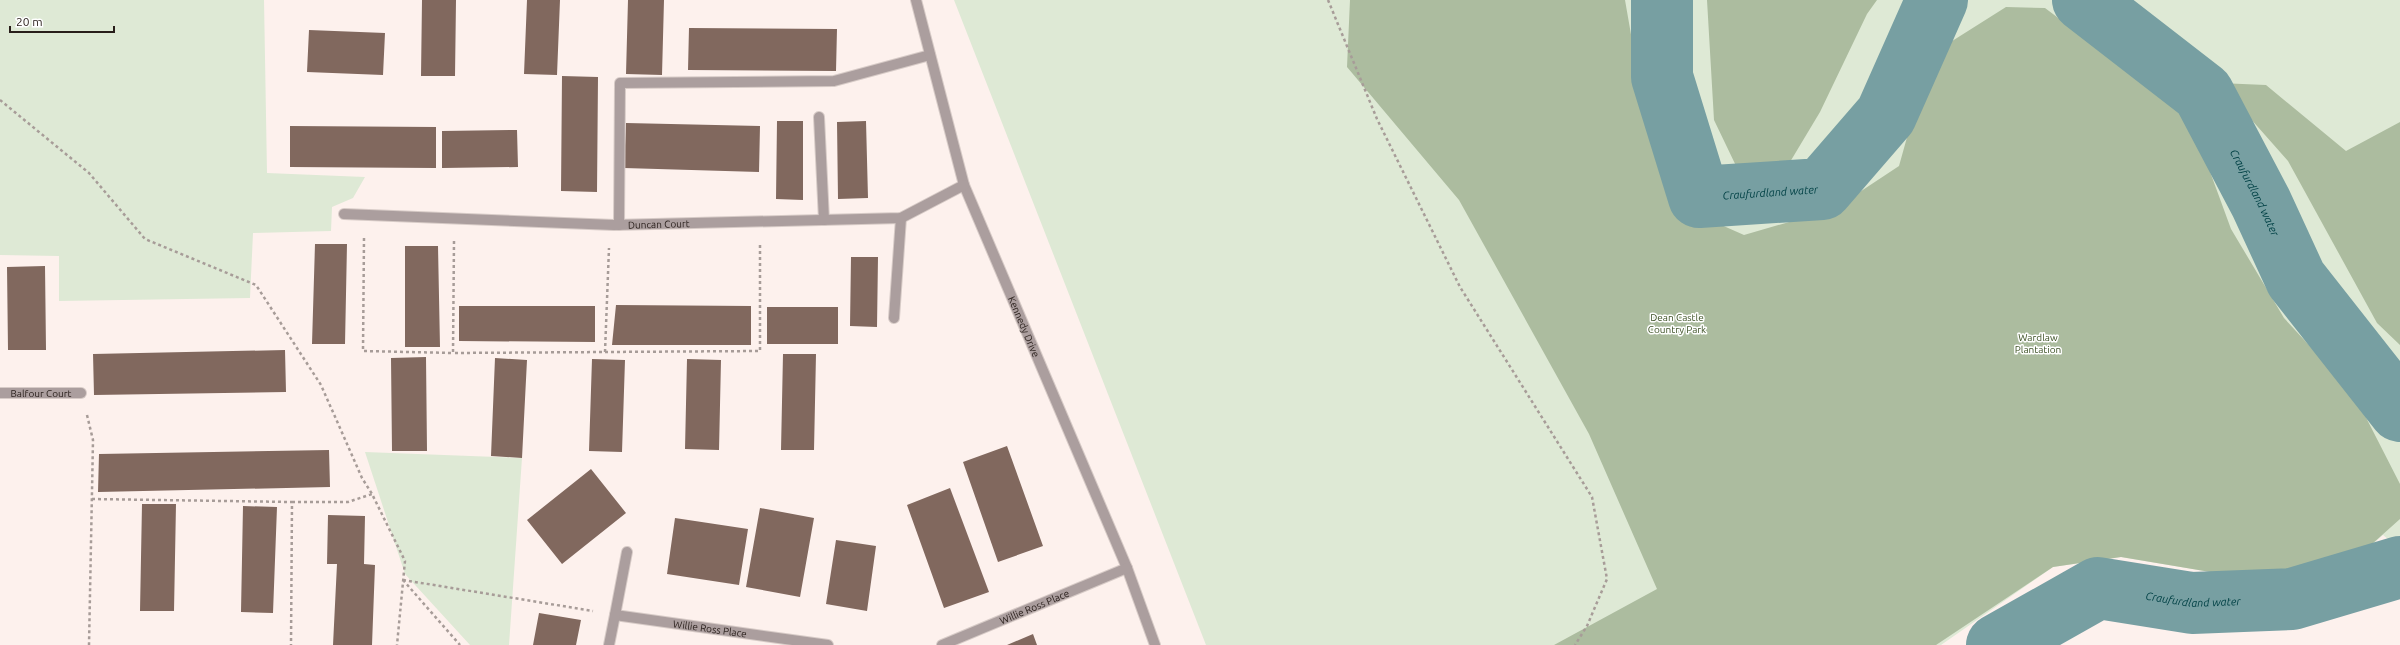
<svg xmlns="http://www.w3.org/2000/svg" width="2400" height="645" font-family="Ubuntu,sans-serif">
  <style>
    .green { fill: #dee9d5 }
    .forest { fill: #acbc9f }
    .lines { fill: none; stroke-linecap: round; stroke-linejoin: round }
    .river { stroke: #779fa2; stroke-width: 62 }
    .building { fill: #81685e }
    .lane-casing { stroke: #d7cbc7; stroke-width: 12 }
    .street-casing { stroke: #d7cbc7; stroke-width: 12 }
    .path { stroke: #a79c98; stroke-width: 2.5; stroke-dasharray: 3 3; stroke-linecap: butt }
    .lane { stroke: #ab9e9e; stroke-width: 10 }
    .street { stroke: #ab9e9e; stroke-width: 10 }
    .labels { text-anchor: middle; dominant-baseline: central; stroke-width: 3; stroke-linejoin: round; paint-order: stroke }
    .street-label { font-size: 10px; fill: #281e1a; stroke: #fff }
    .park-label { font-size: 10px; fill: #384d20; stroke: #fff }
    .water-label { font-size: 11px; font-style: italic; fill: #004145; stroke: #fff }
  </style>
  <rect width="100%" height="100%" fill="#fdf1ed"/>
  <path class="green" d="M0,0H264L267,173L365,177L353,198L332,207L331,231L253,233L250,298L59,301V256L0,255Z
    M954,0H2400V549L2383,535L2353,561L2246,578L2121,557L2053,567L1941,645H1206Z
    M365,452L522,458L509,645H470L405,574Z"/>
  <path class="forest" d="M1350,0H1625L1648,132L1676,205L1744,235L1834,209L1899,166L1930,55L2006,7L2045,8L2190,117L2231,229L2284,318L2354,394L2400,484V519L2353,561L2246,578L2121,557L2053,567L1936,645H1554L1657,589L1589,434L1459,200L1347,67Z
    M1707,0H1877L1867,14L1820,112L1787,167L1738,170L1714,120Z
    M2219,83L2266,85L2346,151L2400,122V345L2377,323L2288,161Z"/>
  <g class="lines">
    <g class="river">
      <path id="s1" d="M1662,0V77L1699,197L1822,189L1886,115L1937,0"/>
      <path id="s2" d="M2083,0L2203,93L2261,203L2296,279L2400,411"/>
      <path id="s3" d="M1997,645L2098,588L2192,603L2292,599L2400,567"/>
    </g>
  </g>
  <path class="building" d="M422,0H456L455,76H421Z
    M527,0H560L557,75L524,74Z
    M628,0H664L662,75L626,74Z
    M689,28L837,29L836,71L688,70Z
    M309,30L385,33L383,75L307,72Z
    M562,76L598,77L597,192L561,191Z
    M777,121H803V200L776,199Z
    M866,121L868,198L838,199L837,122Z
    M626,123L760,126L759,172L624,168Z
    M290,126L436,127V168L290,167Z
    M517,130L518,167L442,168V131Z
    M315,244H347L345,344H312Z
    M405,246H438L440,347H405Z
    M851,257H878L877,327L850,326Z
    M45,266L46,350H8L7,267Z
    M616,305L751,306V345H612Z
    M459,306H595V342L459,341Z
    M767,307H838V344H767Z
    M285,350L286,392L94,395L93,354Z
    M783,354H816L814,450H781Z
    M426,357L427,451H392L391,358Z
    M495,358L527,360L522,458L491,456Z
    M592,359L625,360L622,452L589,451Z
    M687,359L721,360L719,450L685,449Z
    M1007,446L1043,546L998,562L963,462Z
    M329,450L330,487L98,492L99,454Z
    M591,469L626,513L562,564L527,520Z
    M950,488L989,592L944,608L907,505Z
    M142,504H176L174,611H140Z
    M243,506L277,507L273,613L241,612Z
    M760,508L814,518L800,597L746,587Z
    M328,515L365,516L364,564L375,565L372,645H333L337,564H327Z
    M675,518L748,529L739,585L667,574Z
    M836,540L876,546L867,611L826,604Z
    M539,613L581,620L576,645H533Z
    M1033,634L1037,645H1007Z"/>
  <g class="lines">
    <g class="lane-casing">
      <path id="lane" d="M819,117L824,220
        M619,225L620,83L834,81L930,55
        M894,318L901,218"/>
    </g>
    <g class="street-casing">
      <g id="street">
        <path id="s4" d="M916,0L964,185L1127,568L1155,645"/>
        <path id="s5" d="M344,214L614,225L901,218L964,185"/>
        <path id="s6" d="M0,393H81"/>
        <path id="s7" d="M627,552L615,615L828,645"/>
        <path d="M609,645L615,615"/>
        <path id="s8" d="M942,645L1127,568"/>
      </g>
    </g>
    <path class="path" d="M1328,0L1377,119L1460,287L1592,497L1607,579L1587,626L1575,645
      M0,100L89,173L145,239L256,285L321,385L362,478L372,494L405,561L397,645
      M364,238L363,351L453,353
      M454,241L453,353L760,351V244
      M605,352L609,248
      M87,415L93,440L89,645
      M92,499L292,502L291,645
      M292,502H348L372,494
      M403,580L593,611
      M403,580L460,645"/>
    <use href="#lane" class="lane"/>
    <use href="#street" class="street"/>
  </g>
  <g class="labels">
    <g class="street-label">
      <text stroke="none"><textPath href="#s5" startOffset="315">Duncan Court</textPath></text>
      <text stroke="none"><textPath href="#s4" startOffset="345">Kennedy Drive</textPath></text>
      <text stroke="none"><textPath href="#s6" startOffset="41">Balfour Court</textPath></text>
      <text stroke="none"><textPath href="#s8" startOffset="100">Willie Ross Place</textPath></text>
      <text stroke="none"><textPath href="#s7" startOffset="160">Willie Ross Place</textPath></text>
    </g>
    <g class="park-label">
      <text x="1677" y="317">Dean Castle<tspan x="1677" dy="12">Country Park</tspan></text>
      <text x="2038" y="337">Wardlaw<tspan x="2038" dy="12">Plantation</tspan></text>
    </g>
    <g class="water-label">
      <text stroke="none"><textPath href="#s1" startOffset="274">Craufurdland water</textPath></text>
      <text stroke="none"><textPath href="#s2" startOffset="264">Craufurdland water</textPath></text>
      <text stroke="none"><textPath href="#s3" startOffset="212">Craufurdland water</textPath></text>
    </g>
  </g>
  <path d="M10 26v6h104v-6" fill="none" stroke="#281e1a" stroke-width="2"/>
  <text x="16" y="26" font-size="12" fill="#281e1a" stroke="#ffffff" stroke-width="3" paint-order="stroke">20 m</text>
</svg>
